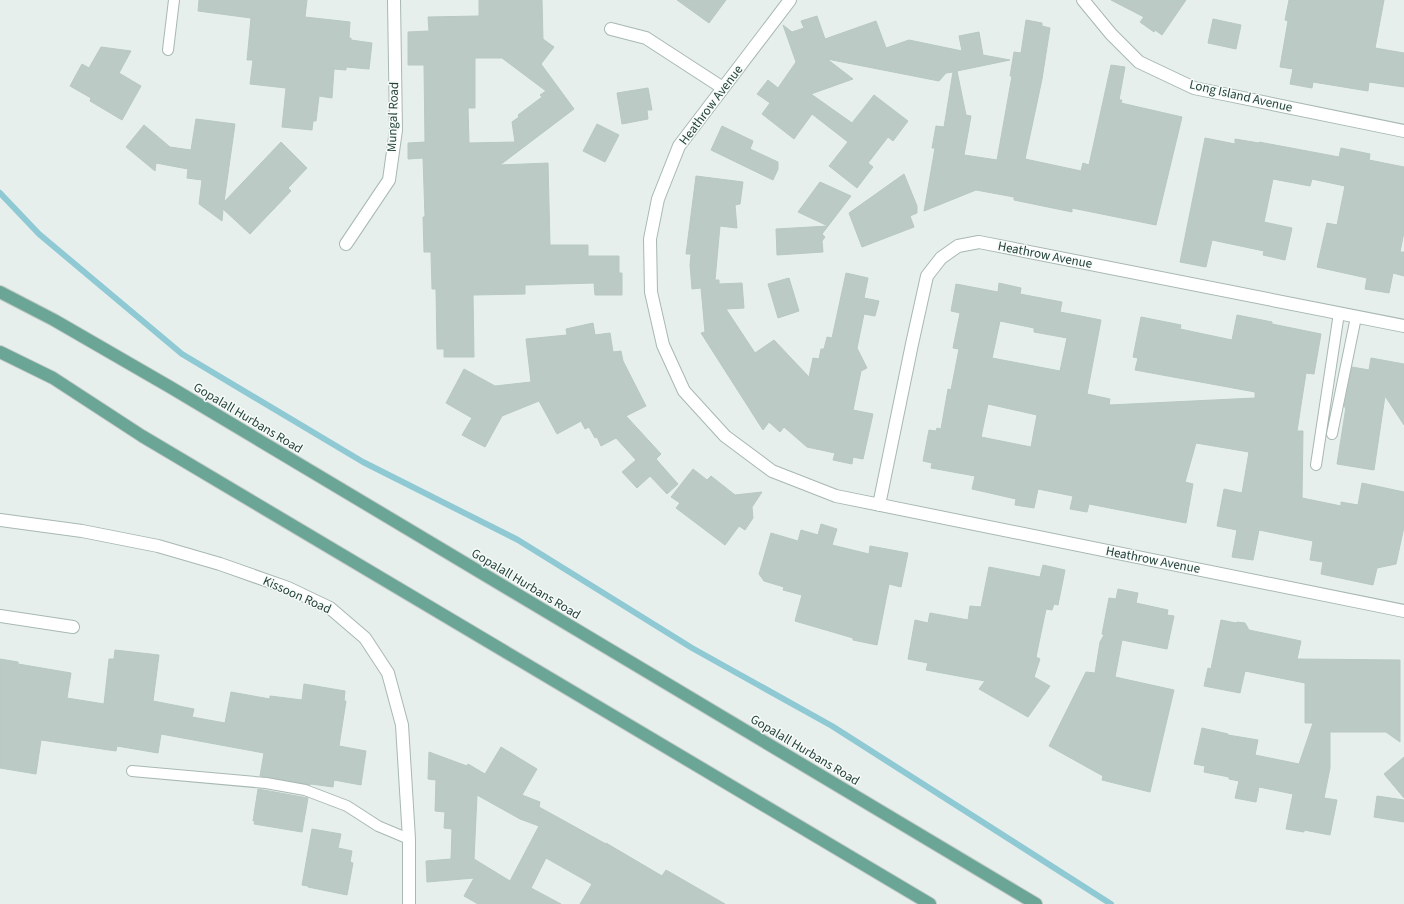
<svg xmlns="http://www.w3.org/2000/svg" width="1404" height="904" font-family="'Source Sans 3',sans-serif">
  <style>
    .lines { fill: none; stroke-linecap: round; stroke-linejoin: round }
    .stream { stroke: #8ec9d4; stroke-width: 6 }
    .building { fill: #bbcac4; stroke: #b8c9c2; fill-rule: evenodd }
    .lane-casing { stroke: #a8b8b2; stroke-width: 12 }
    .street-casing { stroke: #a8b8b2; stroke-width: 14 }
    .primary-casing { stroke: #c2cac8; stroke-width: 14 }
    .lane { stroke: #fff; stroke-width: 10 }
    .street { stroke: #fff; stroke-width: 12 }
    .primary { stroke: #6aa596; stroke-width: 12 }
    .labels { text-anchor: middle; dominant-baseline: central; stroke-width: 3; stroke-linejoin: round; paint-order: stroke }
    .street-label { font-size: 13px; fill: #24423a; stroke: #f7fbf9 }
  </style>
  <rect width="100%" height="100%" fill="#e6efeb"/>
  <g class="lines">
    <path class="stream" d="M0,193L39,234L182,354L363,462L518,540L692,648L832,726L1111,904"/>
  </g>
  <path class="building" d="M199,0H307L305,17L350,22L349,38H351V40L372,43L369,69L346,67V70L334,69L332,98L319,96L316,121H313L312,130L282,127L286,88L250,84L253,60H247L251,18L198,11Z
    M479,0H542L543,39L554,47L541,64L574,109L500,165L548,163L550,245H588V256H619V273H622V295H595L594,283L525,285V294L473,295L474,357H444V349H437L436,289H432L431,252H424L423,217H425L423,158L408,159V143L425,142L424,65H408V32L429,31L428,17L479,16ZM475,58H502L546,91L540,95L542,97L518,115L519,117L512,122L515,142L469,143L468,108H475Z
    M677,0H726L709,23Z
    M1111,0H1186L1162,35L1155,30L1154,32L1140,22L1144,17Z
    M1289,0H1384L1375,48L1404,53V87L1369,82L1368,91L1313,82L1312,88L1290,84L1293,69L1280,67L1288,21L1285,20Z
    M817,16L825,39L876,21L886,48L909,40L962,51L959,36L979,32L983,55L1010,60L957,71L966,115L971,116L964,155L997,160L1012,76H1010L1014,52L1021,53L1026,20L1042,23V26L1050,28L1042,79L1025,159L1081,171L1083,163L1089,165L1111,65L1125,67L1119,100H1122L1121,103L1182,117L1156,225L1072,208V212L1014,200V197L976,190L924,211L935,148H932L936,126L944,127L953,72L946,73L939,81L827,59L853,79L811,94L852,123L874,95L908,121L893,141L888,137L868,163L873,167L857,188L829,166L848,142L812,114L794,139L762,114L770,103L757,94L768,80L778,88L796,62L783,25L792,32L804,28L801,21Z
    M1213,19L1241,25L1236,49L1208,43Z
    M101,47L131,51L119,73L141,86L122,120L90,101L91,98L70,86L82,64L89,68Z
    M648,88L652,110H647L648,119L622,124L617,93Z
    M196,119L235,124L224,202L281,142L307,168L288,188L291,191L250,234L223,209L222,221L199,204L202,180L187,178L188,169L156,163L155,171L126,147L144,125L170,147L191,150Z
    M597,124L619,135L605,162L583,151Z
    M722,126L753,141L750,149L778,162V169L773,180L711,150Z
    M1205,138L1235,144V139L1259,143V142L1339,157L1341,148L1370,154L1369,160L1404,167V232L1400,252H1404V276L1393,273L1389,293L1365,289L1367,278L1317,267L1327,223L1337,225L1345,186L1312,179L1310,186L1273,179L1264,222L1292,228L1285,260L1263,255L1264,251L1212,240L1206,267L1180,262Z
    M904,174L917,206V213L910,216L914,227L862,247L849,213Z
    M696,176L743,182L740,204L735,205L737,228L720,226L715,280H719V284L742,283L744,308L726,309L755,353L774,340L809,377L813,358L819,359L821,349H824L827,337L832,338L846,273L868,278L864,298L879,301L875,316L864,314L857,348L867,368L861,371L853,410L873,414L863,459L853,457L852,464L833,460L835,453L807,447L784,427L780,432L769,422L763,430L701,333L705,332L701,288L692,289L690,265L691,254H686Z
    M820,182L851,196L822,234L825,237L822,241L823,252L777,255L776,229L828,226L798,212Z
    M789,278L799,311L778,318L768,284Z
    M999,283L1021,288L1020,294L1062,302L1060,312L1101,320L1087,394L1110,399L1109,405L1255,398V392L1135,370L1138,358L1133,357L1141,317L1181,325L1180,329L1232,340L1237,315L1272,322V324L1321,334L1314,374L1306,373L1297,431H1303L1302,498L1341,506V502L1358,505L1362,483L1404,492V527L1396,564L1377,568L1373,585L1321,574L1323,562L1310,560L1313,541L1259,530L1253,560L1232,557L1237,530L1217,526L1224,489L1242,493L1249,452L1196,443L1185,482L1193,484L1186,523L1089,504L1087,512L1070,509L1073,496L1038,489L1034,508L1015,505L1016,499L972,489L975,476L931,468L932,463L923,461L929,430L936,431L937,428L941,429L948,389L951,390L959,349L953,348L960,313L951,311L956,284L998,292ZM1000,321L1034,328V332L1067,338L1060,371L992,358ZM988,404L1037,415L1031,447L981,437Z
    M593,323L595,335L610,333L613,352L621,351L623,361L646,406L626,416L661,454L656,459L678,484L667,494L650,476L637,488L622,472L636,460L616,438L601,446L597,437L595,438L589,427L585,429L581,421L557,434L539,401L502,416L485,447L462,435L472,418L446,403L464,369L495,386L531,382L526,339L567,335L566,329Z
    M1371,358L1404,364V425L1385,396L1374,470L1337,464L1346,407H1344L1352,367L1369,370Z
    M693,469L707,480L711,476L735,495L762,492L752,507L753,518L745,530L739,526L725,545L676,508L680,503L671,497Z
    M821,524L837,529L832,545L869,554L870,546L908,553L901,587L889,584L877,645L853,640V638L795,621L802,595L783,590L784,587L764,581L759,574L771,533L798,541L801,530L818,535Z
    M1043,565L1065,570L1058,605L1054,604L1052,610L1046,609L1036,657L1040,659L1034,677L1050,686L1028,717L979,689L985,681L926,670L928,663L908,659L915,620L928,623L930,613L968,620L970,606L981,607L989,567L1040,577Z
    M1118,589L1138,593L1136,603L1168,610L1167,615L1174,616L1167,649L1122,640L1115,677L1174,690L1150,792L1102,780L1103,776L1049,746L1086,672L1095,673L1100,642L1104,635L1102,634L1109,598L1116,599Z
    M1221,620L1236,623L1237,622L1245,623L1249,630L1301,641L1297,659L1400,660V742L1386,732H1330V768L1324,798L1337,800L1330,835L1304,830V832L1286,829L1293,794L1259,787L1256,802L1235,798L1239,781L1229,779V777L1204,772L1205,766L1194,764L1202,728L1228,734V735L1258,740L1255,755L1299,764L1313,723H1305V683L1245,671L1240,693L1204,686L1208,668L1211,669Z
    M115,650L159,655L153,701L194,709L192,717L225,723L231,692L270,699V696L302,700L304,684L345,691L344,701H346L339,746L366,751L361,785L334,780L333,787L311,784L310,785L260,776L264,753L161,734L158,753L117,746L116,751L41,740L36,774L0,768V659L18,662V664L71,673L67,698L104,704L109,659H114Z
    M501,747L537,769L522,795L540,802L539,807L606,844V843L662,876L666,870L725,904H580L592,884L546,858L531,888L561,904H478L464,896L474,878L427,882L426,861L451,859L452,829L444,828L445,812L435,811L436,780L428,779L429,752L467,766L468,764L485,774ZM477,795L520,819L539,826L510,881L474,859Z
    M1404,757V798L1384,774Z
    M258,789L308,798L302,832L254,824L255,821H253Z
    M1377,796L1404,800V822L1374,817Z
    M312,829L341,834L338,848L352,851L350,862L353,863L347,895L308,887V886L302,885Z"/>
  <g class="lines">
    <g class="lane-casing">
      <path id="lane" d="M168,50L174,0
        M1332,434L1356,317
        M1316,465L1339,313
        M132,771L266,783L305,790L347,806L378,826L409,839"/>
    </g>
    <g class="street-casing">
      <path id="street" d="M790,0L679,146L658,199L650,239L651,292L663,345L684,391L725,436L772,471L836,496L1404,611
        M1083,0L1111,34L1139,62L1194,88L1404,131
        M611,29L646,38L723,88
        M346,244L389,180L396,130L394,0
        M879,505L912,344L927,276L941,258L958,246L979,242L1404,326
        M0,520L82,531L158,546L220,564L288,588L330,608L365,638L388,673L402,725L409,839V904
        M0,616L73,627"/>
    </g>
    <g class="primary-casing">
      <path id="primary" d="M0,292L54,320L170,387L1036,904
        M0,352L53,378L142,436L930,904"/>
    </g>
    <use href="#lane" class="lane"/>
    <use href="#street" class="street"/>
    <use href="#primary" class="primary"/>
  </g>
  <g class="labels">
    <g class="street-label">
      <text transform="translate(1241 96) rotate(13)">Long Island Avenue</text>
      <text transform="translate(711 105) rotate(-53)">Heathrow Avenue</text>
      <text transform="translate(393 117) rotate(-88)">Mungal Road</text>
      <text transform="translate(1045 255) rotate(11)">Heathrow Avenue</text>
      <text transform="translate(248 418) rotate(31)">Gopalall Hurbans Road</text>
      <text transform="translate(1153 560) rotate(11)">Heathrow Avenue</text>
      <text transform="translate(526 584) rotate(31)">Gopalall Hurbans Road</text>
      <text transform="translate(297 595) rotate(24)">Kissoon Road</text>
      <text transform="translate(805 750) rotate(31)">Gopalall Hurbans Road</text>
    </g>
  </g>
</svg>
